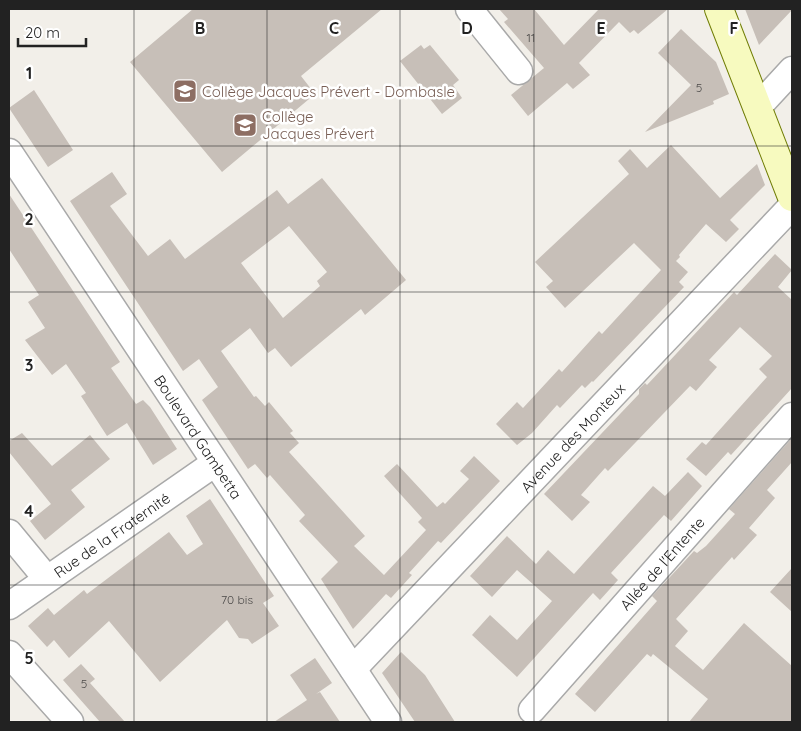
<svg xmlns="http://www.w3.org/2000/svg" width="801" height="731" font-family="Quicksand,sans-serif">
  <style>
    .building { fill: #c7bfb8; fill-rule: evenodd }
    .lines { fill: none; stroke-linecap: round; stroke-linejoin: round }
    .street-casing { stroke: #a9a9a9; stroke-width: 29 }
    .secondary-casing { stroke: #707d05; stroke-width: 30 }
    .street { stroke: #fff; stroke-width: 26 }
    .secondary { stroke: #f7fabf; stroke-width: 28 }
    .grid { fill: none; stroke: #222; stroke-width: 1; stroke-opacity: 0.55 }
    .labels { text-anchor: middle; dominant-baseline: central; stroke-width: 5; stroke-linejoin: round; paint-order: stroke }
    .number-label { font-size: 12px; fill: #4b4948 }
    .education-label { font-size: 15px; fill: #785e54; stroke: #fff; text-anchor: start }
    .street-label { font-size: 15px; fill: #222; stroke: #fff }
    .grid-label { font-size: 16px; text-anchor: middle; font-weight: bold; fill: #222; stroke: #fff; stroke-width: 5; stroke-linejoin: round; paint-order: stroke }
  </style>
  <rect width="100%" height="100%" fill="#f2efe9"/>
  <path class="building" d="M193,9H382L301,76L315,94L222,172L130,62Z
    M499,9H534L564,45L599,9H668L638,34L634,30L630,33L619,22L579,63L590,75L573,89L567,83L528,116L511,95L544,68L504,22L508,19Z
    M745,9H792V10L759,45Z
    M681,29L716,62L729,94L713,101L714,104L645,132L691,85L658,53Z
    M421,45L424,49L430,45L459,80L453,85L462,98L442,114L400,61Z
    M34,90L73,150L48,167L9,108Z
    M671,145L720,198L757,164L765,185L730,220L739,229L726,242L706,224L679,255L680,257L676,261L688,272L679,282L684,287L593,382L592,381L585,388L582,385L560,408L557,405L532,433L517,445L496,424L517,402L523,408L559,369L562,372L599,331L602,334L661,270L634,243L565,308L546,287L553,281L535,262L629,174L618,161L630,149L647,168Z
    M112,172L127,194L110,206L148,256L170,239L185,259L277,190L288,204L322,178L406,280L365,315L361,309L291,367L275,348L268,353L250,328L221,351L254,397L256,396L265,406L269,402L293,431L290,433L299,443L289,452L365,536L354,546L384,575L426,530L418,522L422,518L384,476L397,464L437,507L443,502L445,504L469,479L460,471L474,456L500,481L441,543L438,541L409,573L412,575L391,598L386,594L353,629L321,579L338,562L299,521L305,515L270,475L267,478L255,464L248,469L202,400L218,387L199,359L183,371L70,201ZM289,226L327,272L317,281L320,286L283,318L241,263Z
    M9,194L120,362L111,368L136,404L143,400L150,407L177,449L153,465L127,423L107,436L81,396L86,393L66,364L52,375L25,340L45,328L28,302L39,295L9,249Z
    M775,254L792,270L778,287L792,300V388L731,455L728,452L706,476L686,459L702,442L706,445L767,377L759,369L772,356L740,327L709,360L717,367L696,391L690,386L608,471L605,468L581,495L590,502L572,521L544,494L639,394V389L645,383L647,385L734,292L737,295Z
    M22,433L52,466L90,435L110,459L71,490L85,507L45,540L30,521L51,504L9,452V441Z
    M792,438V462L767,490L775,498L749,528L757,535L734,560L732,557L676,619L688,631L675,646L703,670L744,623L792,666V722H689L708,699L653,654L651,657L647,654L595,712L575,694L657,601L652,596L669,578L694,551L697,553L706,546L735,514L729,509Z
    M688,472L702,486L671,521L664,515L611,573L618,580L600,600L593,593L517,677L472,635L490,615L517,640L552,601L517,570L492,597L470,576L507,536L536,564L548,550L574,574L653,486L665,496Z
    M210,499L274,596L263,603L279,626L252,644L248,639L239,638L227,620L160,682L109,621L69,658L54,640L47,647L28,626L48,608L54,615L84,590L87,594L169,532L187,555L203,544L186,516Z
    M792,568V612L770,592Z
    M401,652L425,675L455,722H415L382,673Z
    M315,658L332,683L316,694L320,692L340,722H274L307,700L290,675Z
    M81,664L95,679L90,683L125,722H100L63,680Z"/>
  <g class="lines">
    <g class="street-casing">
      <g id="street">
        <path d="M469,9L519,71"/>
        <path d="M757,108L792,70"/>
        <path id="s1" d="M9,152L388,722"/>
        <path d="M9,533L47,579"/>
        <path id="s2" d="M9,606L215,463"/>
        <path d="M9,654L70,722"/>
        <path id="s3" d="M353,669L792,206"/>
        <path id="s4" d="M532,710L792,416"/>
      </g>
    </g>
    <g class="secondary-casing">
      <path id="secondary" d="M719,9L792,197"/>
    </g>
    <use href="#street" class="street"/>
    <use href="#secondary" class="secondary"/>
  </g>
  <path class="grid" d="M134,9V722M267,9V722M400,9V722M534,9V722M668,9V722M9,146H792M9,292H792M9,439H792M9,585H792"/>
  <defs>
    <g id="school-square" transform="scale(1.25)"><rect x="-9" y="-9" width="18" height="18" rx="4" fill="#8d6e63" stroke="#fff"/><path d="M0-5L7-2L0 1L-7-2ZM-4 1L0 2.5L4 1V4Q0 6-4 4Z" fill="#fff"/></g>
  </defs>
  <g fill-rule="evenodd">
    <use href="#school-square" x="185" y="91"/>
    <use href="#school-square" x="245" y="125"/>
  </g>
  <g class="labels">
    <g class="number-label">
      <text x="531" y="37">11</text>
      <text x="699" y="87">5</text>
      <text x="237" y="599">70 bis</text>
      <text x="84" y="683">5</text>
    </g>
    <g class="education-label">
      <text x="202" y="91">Collège Jacques Prévert - Dombasle</text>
      <text x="262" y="116">Collège<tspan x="262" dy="17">Jacques Prévert</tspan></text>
    </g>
    <g class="street-label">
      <text stroke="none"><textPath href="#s3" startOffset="319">Avenue des Monteux</textPath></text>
      <text stroke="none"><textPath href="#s1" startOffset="342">Boulevard Gambetta</textPath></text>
      <text stroke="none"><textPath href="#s2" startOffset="125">Rue de la Fraternité</textPath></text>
      <text stroke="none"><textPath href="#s4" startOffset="196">Allée de l'Entente</textPath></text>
    </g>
  </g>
  <g class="grid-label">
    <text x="200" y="34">B</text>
    <text x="334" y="34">C</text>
    <text x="467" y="34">D</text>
    <text x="601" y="34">E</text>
    <text x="734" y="34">F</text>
    <text x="29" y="79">1</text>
    <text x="29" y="225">2</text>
    <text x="29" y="371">3</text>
    <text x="29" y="517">4</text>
    <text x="29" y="664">5</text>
  </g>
  <rect width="801" height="731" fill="none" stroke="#222222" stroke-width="20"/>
  <path d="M18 38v8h68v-8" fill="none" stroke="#222222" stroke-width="2.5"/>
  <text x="25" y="38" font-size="15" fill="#222222" stroke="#ffffff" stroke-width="4" paint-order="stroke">20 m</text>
</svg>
